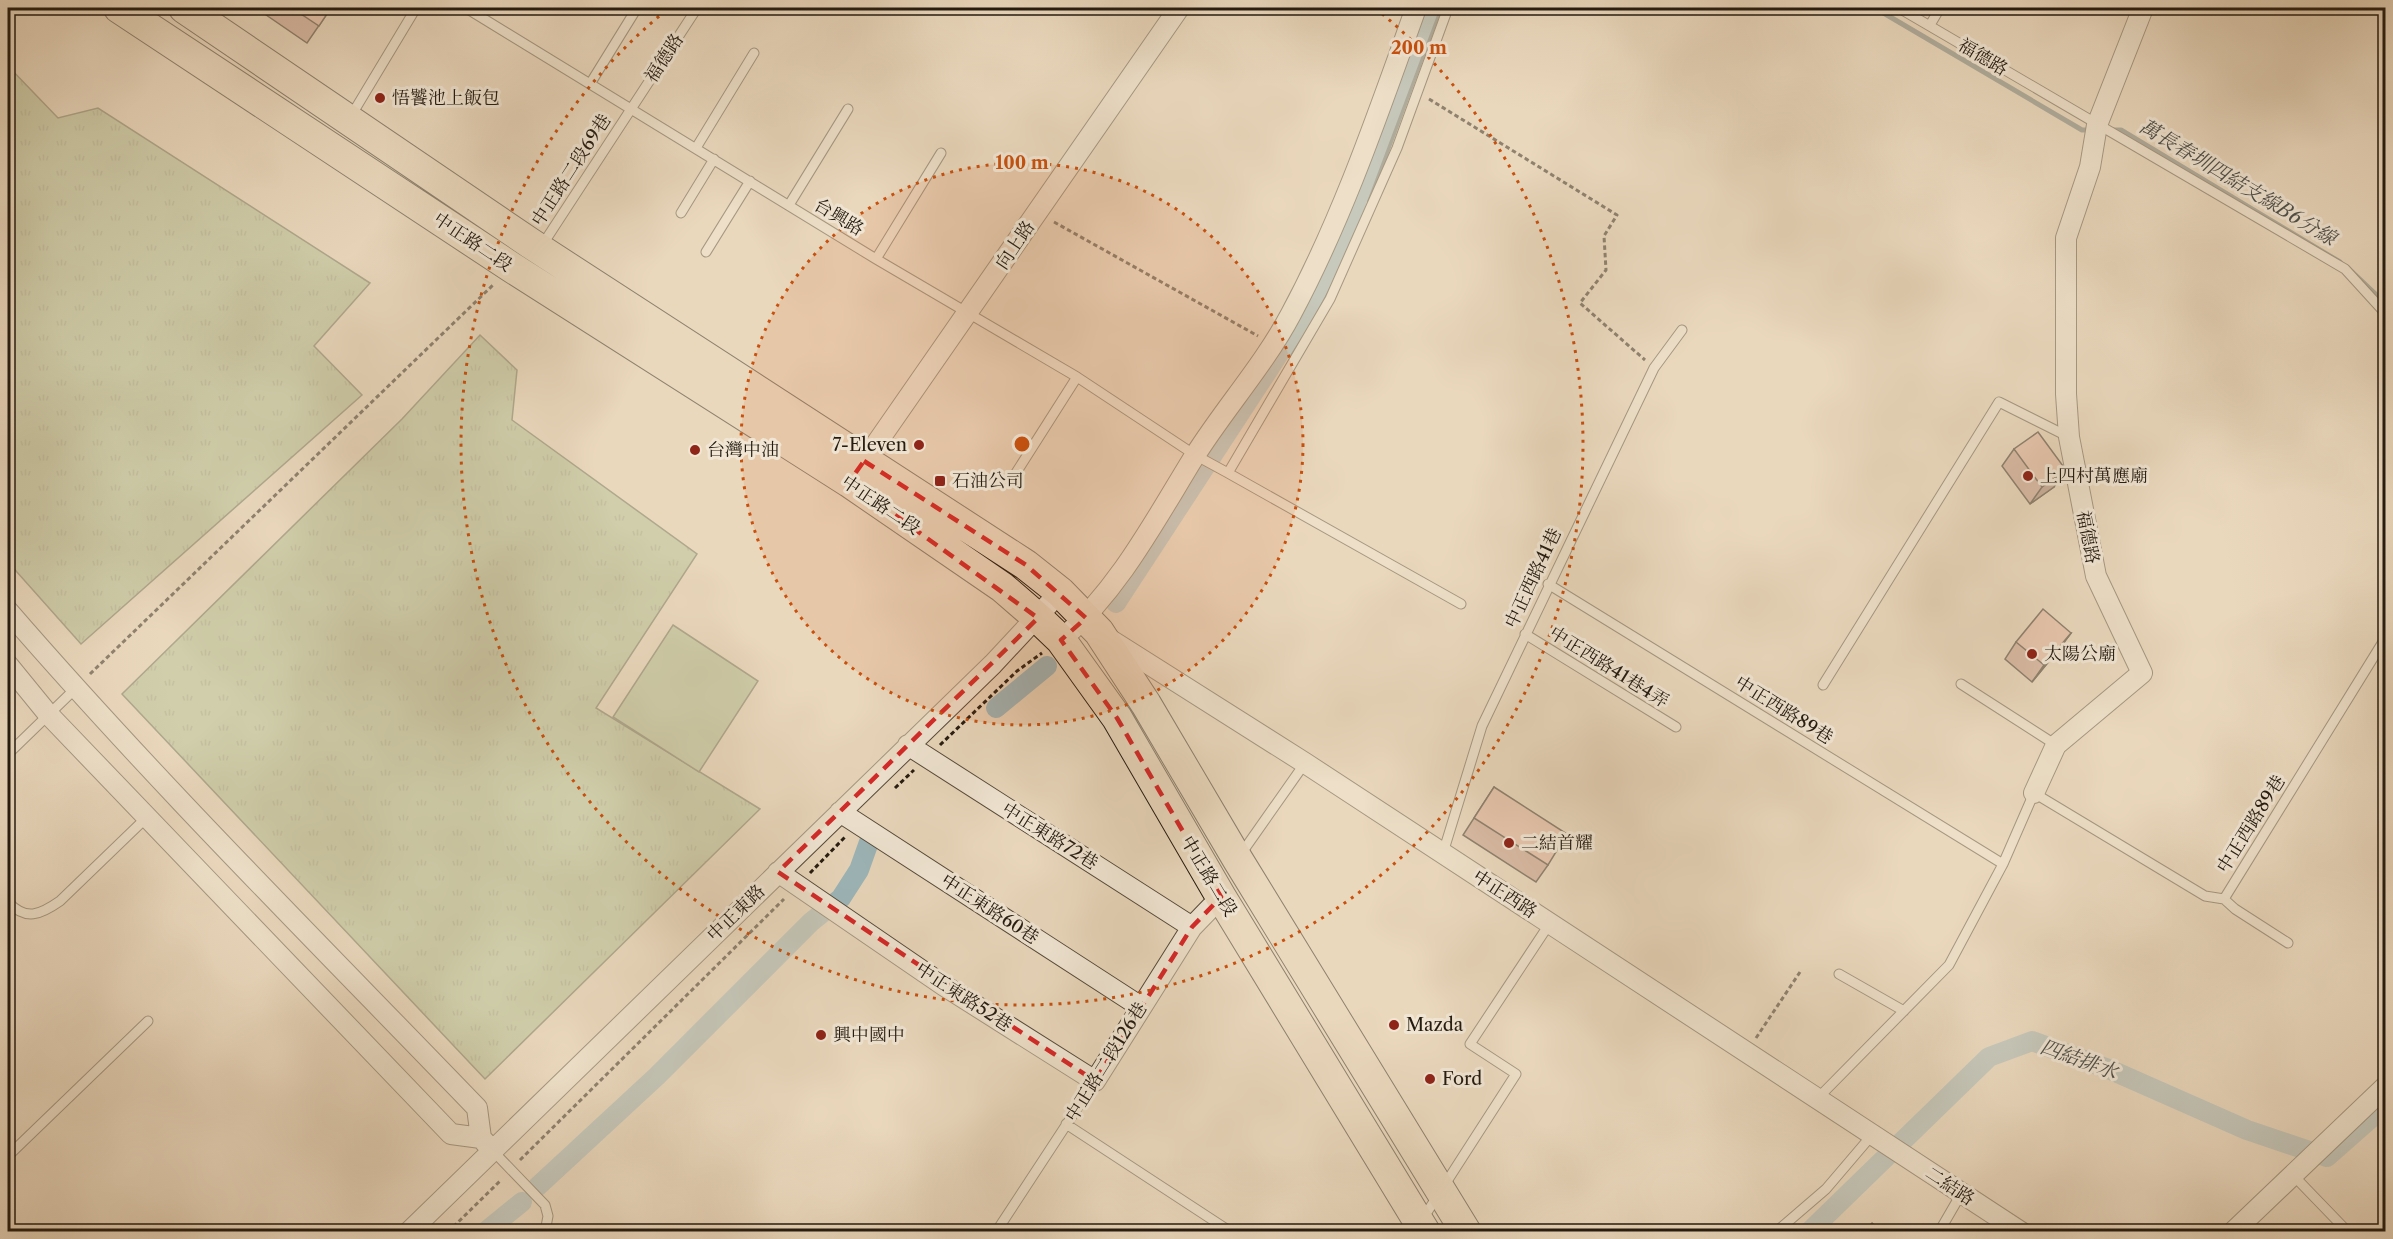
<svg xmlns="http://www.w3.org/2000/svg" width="2393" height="1239" font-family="'Libre Caslon Text','Noto Serif TC',serif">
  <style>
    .grass { fill: url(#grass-tufts); stroke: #6a6d52; stroke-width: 1.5 }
    .pitch { fill: #b2c094; stroke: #6a6d52; stroke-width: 1.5 }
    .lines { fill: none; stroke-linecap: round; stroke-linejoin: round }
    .stream { stroke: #6c7877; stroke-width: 5 }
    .canal { stroke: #9db7bb; stroke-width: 20 }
    .service-casing { stroke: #554a3b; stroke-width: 11 }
    .minor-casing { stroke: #554a3b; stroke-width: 22 }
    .primary-casing { stroke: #231a10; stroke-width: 32 }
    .path { stroke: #231a10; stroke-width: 3; stroke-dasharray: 4.5 3; stroke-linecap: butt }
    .service { stroke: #f1e6d4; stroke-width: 9 }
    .minor { stroke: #f1e6d4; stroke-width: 20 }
    .primary { stroke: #ead8bd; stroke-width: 30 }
    .wall { fill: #c89a89; stroke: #231a10; stroke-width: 1.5 }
    .shaded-wall { fill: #a27d6f; stroke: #231a10; stroke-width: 1.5 }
    .building { fill: #e8b39f; stroke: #231a10; stroke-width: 1.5 }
    .marked { fill: none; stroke: #d62828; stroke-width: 4.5; stroke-dasharray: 12 8; stroke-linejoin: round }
    .ring { fill: none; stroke: #ca500d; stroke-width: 3; stroke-dasharray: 3 6 }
    .poi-dot { fill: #8f2418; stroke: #f1e6d4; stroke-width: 2 }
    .labels { text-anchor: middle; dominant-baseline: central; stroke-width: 6; stroke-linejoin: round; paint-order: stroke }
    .street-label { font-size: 18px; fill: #231a10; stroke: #f1e6d4 }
    .poi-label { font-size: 18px; fill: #231a10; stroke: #f1e6d4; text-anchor: start }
    .water-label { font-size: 20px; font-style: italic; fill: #4e514c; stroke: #f1e6d4 }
    .centre { fill: #ca500d; stroke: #f1e6d4; stroke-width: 3 }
    .ring-label { font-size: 18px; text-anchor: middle; font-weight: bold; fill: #ca500d; stroke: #f1e6d4; stroke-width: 6; stroke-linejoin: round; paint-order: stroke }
  </style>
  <defs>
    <pattern id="grass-tufts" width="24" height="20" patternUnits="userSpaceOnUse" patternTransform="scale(1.5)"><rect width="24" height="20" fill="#b2c094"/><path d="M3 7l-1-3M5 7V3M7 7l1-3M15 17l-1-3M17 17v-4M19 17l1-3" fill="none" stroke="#99a47f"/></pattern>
  </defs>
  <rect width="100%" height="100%" fill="#ead8bd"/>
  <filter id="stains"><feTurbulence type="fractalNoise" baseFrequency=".00333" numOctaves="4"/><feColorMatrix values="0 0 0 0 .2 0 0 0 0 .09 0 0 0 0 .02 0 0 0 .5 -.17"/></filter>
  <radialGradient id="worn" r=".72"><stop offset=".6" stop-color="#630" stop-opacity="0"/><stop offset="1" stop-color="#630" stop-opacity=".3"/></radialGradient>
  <path class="grass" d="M8,66L58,118L98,108L370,283L314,346L362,395L81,644L8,562Z
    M480,335L517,370L512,420L697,554L596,708L760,809L485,1079L122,694L402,419Z"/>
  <path class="pitch" d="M673,625L758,681L699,772L613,717Z"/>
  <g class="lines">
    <path class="stream" d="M1875,8L2082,130H2091
      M2110,130H2121L2340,262
      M1369,200L1440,8
      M2347,267L2386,304
      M1214,453L1218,456L1284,356L1291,353L1333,283"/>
    <path class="canal" d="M1116,603L1299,323L1337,253L1429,8
      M996,708L1047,666
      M537,1187L657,1076L811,922L841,898L859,870L869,842
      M485,1232L522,1202
      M1809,1232L1989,1057L2032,1041L2111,1070L2247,1130L2327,1157L2386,1105"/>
    <g class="service-casing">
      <path id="service" d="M466,8L876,259L1077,377L1195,455L1228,473
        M1448,8L1397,148L1330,299L1228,473L1461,604
        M1899,8L2345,269L2386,314
        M1930,25L1940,8
        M590,84L637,8
        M351,116L416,8
        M696,148L754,53
        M789,205L848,109
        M681,213L714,159
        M541,247L697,8
        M706,252L750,181
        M876,259L941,153
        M1014,476L1077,377
        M1548,584L2003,864
        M1525,634L1676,727
        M1961,684L2056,745
        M1823,685L1999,402L2069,437
        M8,754L75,689
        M1443,853L1482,726L1654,368L1682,330
        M1241,854L1305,763
        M2224,899L2235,909L2288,943
        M8,902C26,921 40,915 60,901L146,818
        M1839,974L1904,1011
        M1818,1098L1949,965L2003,864L2034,793L2205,896L2224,899L2386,637
        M1066,1124L1231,1232
        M493,1151L545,1205L548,1216L545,1232
        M8,1156L148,1021
        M2292,1174L2348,1232
        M1422,1220L1516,1074L1470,1044L1550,923
        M996,1232L1095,1081
        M1776,1232L1826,1189L1872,1135
        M1939,1232L1961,1194"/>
    </g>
    <g class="minor-casing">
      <path id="minor" d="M858,470L1179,8
        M8,611C157,783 319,944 477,1108L481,1138L493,1151
        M1106,637L1305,763L2021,1232
        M1061,640C1119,589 1154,522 1194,457C1224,409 1264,365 1291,314C1343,217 1379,111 1416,8
        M8,665L48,714L451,1134L481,1138
        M908,745L1192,927
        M2034,793L2056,745L2142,673L2096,576L2069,437L2066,394V238L2090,167L2097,125L2143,8
        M840,812L1141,1007
        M778,872L943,985L1095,1081L1192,927L1221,897
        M409,1232L993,664L1060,592
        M2233,1232L2386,1086"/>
    </g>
    <g class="primary-casing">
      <path id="primary" d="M119,8L511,267L849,482L1002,587L1038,618L1061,640L1117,718L1221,897L1425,1232
        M184,8L530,243L1026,565L1060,592L1099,632L1146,704L1238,860L1466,1232"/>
    </g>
    <path class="path" d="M1429,99L1617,215L1604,236L1606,270L1580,303L1645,360
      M1054,222L1258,336
      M90,674L493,285
      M940,745L1017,671L1042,653
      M895,788L914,770
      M810,873L845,837
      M1756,1038L1800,972
      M520,1160L784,899
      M1871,1223L1880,1232
      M448,1232L501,1180"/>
    <use href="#service" class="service"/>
    <use href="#minor" class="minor"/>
    <use href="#primary" class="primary"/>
  </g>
  <path class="wall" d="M256,8H331L307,43Z
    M2014,449L2054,487L2030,504L2002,466Z
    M2071,633L2059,649L2032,682L2005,659L2016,642Z
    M1494,787L1548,865L1536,882L1463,835Z"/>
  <path class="shaded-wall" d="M2066,470L2054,487L2030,504L2042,487Z
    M2071,633L2059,649L2032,682L2044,665Z"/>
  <path class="building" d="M292,8H331L319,26Z
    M2038,432L2066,470L2042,487L2014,449Z
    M2043,609L2071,633L2044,665L2016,642Z
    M1494,787L1567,834L1548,865L1474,818Z"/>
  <path d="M0 0H2393V1239H0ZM864,461L1026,565L1086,618L1061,640L1117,718L1221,897L1192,927L1095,1081L778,872L1038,618L849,482Z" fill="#ead8bd" fill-opacity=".55" fill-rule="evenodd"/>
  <path class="marked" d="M864,461L1026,565L1086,618L1061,640L1117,718L1221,897L1192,927L1095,1081L778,872L1038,618L849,482Z"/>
  <circle cx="1022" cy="444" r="281" fill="#ca500d" fill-opacity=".12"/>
  <g class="ring">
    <circle cx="1022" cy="444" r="281"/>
    <path d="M1375 8A561 561 0 1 1 669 8"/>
  </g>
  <g class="poi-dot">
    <circle cx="380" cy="98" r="6"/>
    <circle cx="919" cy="445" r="6"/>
    <circle cx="695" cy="450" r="6"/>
    <circle cx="2028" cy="476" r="6"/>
    <rect x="934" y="475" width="12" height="12" rx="3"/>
    <circle cx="2032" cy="654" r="6"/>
    <circle cx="1509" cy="843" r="6"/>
    <circle cx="1394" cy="1025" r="6"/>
    <circle cx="821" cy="1035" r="6"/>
    <circle cx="1430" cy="1079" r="6"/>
  </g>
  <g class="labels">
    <g class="street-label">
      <text transform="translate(1983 57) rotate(31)">福德路</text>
      <text transform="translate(664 58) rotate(-57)">福德路</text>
      <text transform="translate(571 170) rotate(-57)">中正路二段69巷</text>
      <text transform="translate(839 217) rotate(31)">台興路</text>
      <text transform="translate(473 242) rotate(34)">中正路二段</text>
      <text transform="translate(1015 245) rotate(-56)">向上路</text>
      <text transform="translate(881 505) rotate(34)">中正路二段</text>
      <text transform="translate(2088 537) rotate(79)">福德路</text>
      <text transform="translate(1533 578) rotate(-65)">中正西路41巷</text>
      <text transform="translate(1609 667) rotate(32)">中正西路41巷4弄</text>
      <text transform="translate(1784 710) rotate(32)">中正西路89巷</text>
      <text transform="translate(2251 824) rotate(-58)">中正西路89巷</text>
      <text transform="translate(1050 836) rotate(32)">中正東路72巷</text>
      <text transform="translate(1209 876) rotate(59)">中正路二段</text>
      <text transform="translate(1505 894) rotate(33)">中正西路</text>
      <text transform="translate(990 909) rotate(33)">中正東路60巷</text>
      <text transform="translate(736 913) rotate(-44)">中正東路</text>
      <text transform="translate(964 997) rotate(33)">中正東路52巷</text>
      <text transform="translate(1106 1062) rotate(-58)">中正路二段126巷</text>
      <text transform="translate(1950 1186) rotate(33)">二結路</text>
    </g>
    <g class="poi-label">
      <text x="392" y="98">悟饕池上飯包</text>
      <text x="907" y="445" text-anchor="end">7-Eleven</text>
      <text x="707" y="450">台灣中油</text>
      <text x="2040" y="476">上四村萬應廟</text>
      <text x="952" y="481">石油公司</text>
      <text x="2044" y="654">太陽公廟</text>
      <text x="1521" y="843">二結首耀</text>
      <text x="1406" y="1025">Mazda</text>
      <text x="833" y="1035">興中國中</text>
      <text x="1442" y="1079">Ford</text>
    </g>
    <g class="water-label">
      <text transform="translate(2238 182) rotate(31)">萬長春圳四結支線B6分線</text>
      <text transform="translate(2079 1059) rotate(20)">四結排水</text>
    </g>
  </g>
  <circle cx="1022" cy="444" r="9" class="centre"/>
  <g class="ring-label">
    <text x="1419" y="54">200 m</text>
    <text x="1022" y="169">100 m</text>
  </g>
  <rect width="2393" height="1239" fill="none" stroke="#ead8bd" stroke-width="30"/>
  <rect x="9" y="9" width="2375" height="1221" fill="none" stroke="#231a10" stroke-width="3"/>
  <rect x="15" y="15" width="2363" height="1209" fill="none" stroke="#231a10" stroke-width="1.5"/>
  <rect width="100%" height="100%" filter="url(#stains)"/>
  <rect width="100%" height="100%" fill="url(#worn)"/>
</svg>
